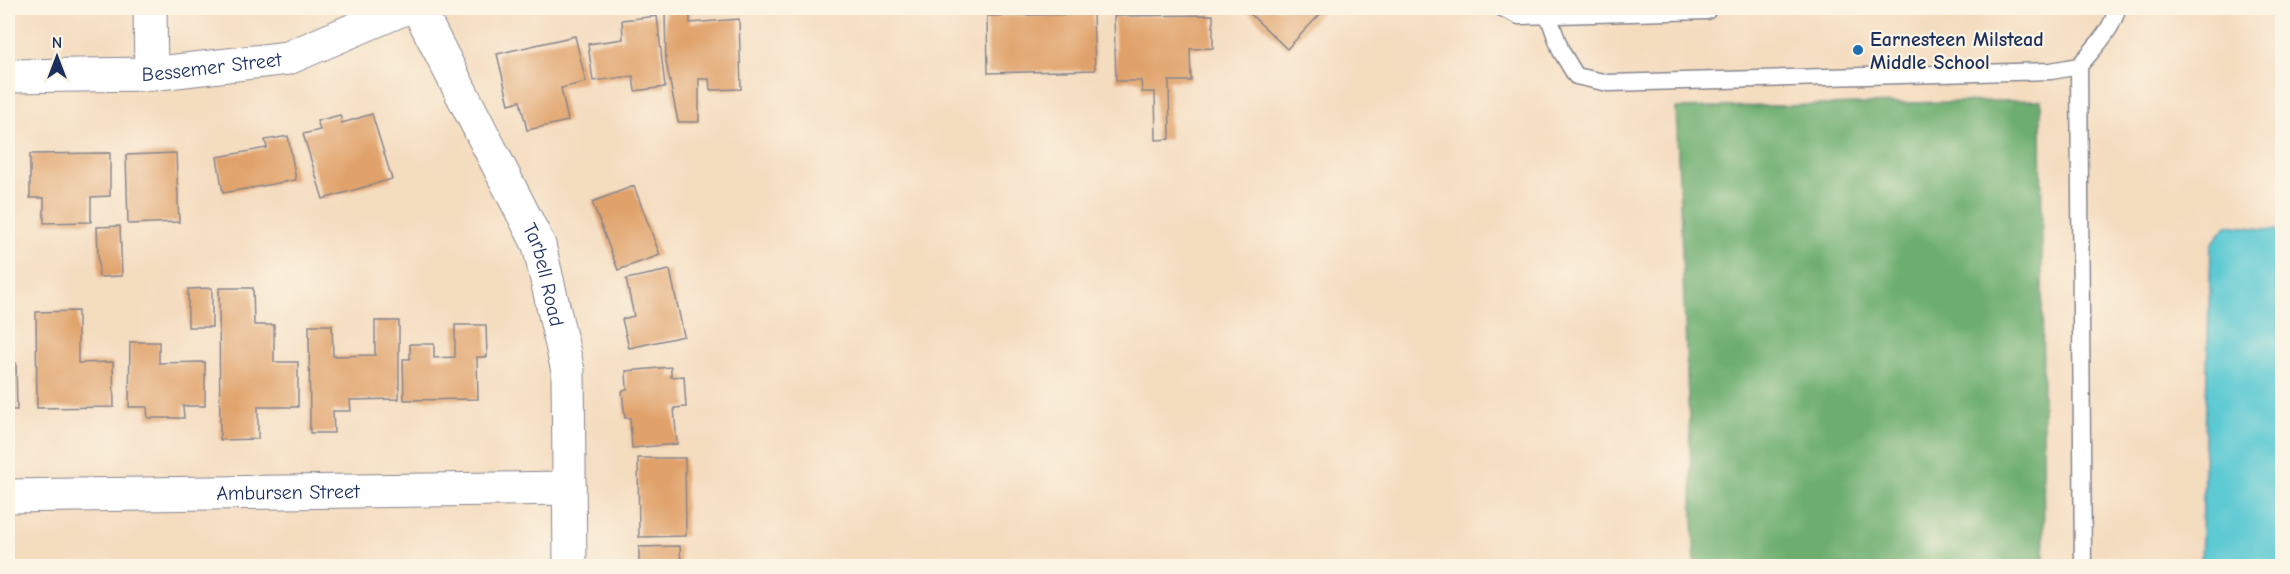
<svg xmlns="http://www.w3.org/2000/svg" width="2290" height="574" font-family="'Comic Neue',sans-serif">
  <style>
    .forest { fill: #6dae70; stroke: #446e67; stroke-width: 1.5 }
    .water { fill: #5cc9d3; stroke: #3c7c98; stroke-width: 1.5 }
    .building { fill: #e0a26b }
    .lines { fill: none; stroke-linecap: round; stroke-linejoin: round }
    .lane-casing { stroke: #88868e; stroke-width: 19 }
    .street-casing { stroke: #88868e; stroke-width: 35 }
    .lane { stroke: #fff; stroke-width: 16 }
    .street { stroke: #fff; stroke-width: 33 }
    .poi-dot { fill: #1f6fb2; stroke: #fcf5e5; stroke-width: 2 }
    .labels { text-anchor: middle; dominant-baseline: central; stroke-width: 4.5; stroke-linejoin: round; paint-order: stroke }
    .poi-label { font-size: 20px; font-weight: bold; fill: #1b2f5e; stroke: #fcf5e5; text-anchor: start }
    .street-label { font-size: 20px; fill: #1b2f5e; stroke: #fcf5e5 }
  </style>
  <rect width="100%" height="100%" fill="#fcf5e5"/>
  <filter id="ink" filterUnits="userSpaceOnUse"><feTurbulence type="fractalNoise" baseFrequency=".0167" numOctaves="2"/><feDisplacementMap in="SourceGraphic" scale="12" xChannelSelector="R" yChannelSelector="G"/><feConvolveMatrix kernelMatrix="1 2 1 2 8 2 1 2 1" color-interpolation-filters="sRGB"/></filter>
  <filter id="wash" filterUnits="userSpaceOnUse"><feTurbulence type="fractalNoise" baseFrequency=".008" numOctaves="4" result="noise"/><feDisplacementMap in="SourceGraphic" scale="24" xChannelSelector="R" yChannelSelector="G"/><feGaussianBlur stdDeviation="1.35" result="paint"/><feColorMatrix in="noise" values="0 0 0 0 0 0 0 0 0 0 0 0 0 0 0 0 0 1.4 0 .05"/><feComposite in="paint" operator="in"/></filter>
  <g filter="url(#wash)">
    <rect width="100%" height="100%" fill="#f4dcbf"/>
    <path class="forest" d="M2041,100L2044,566H1695L1676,108Z"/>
    <path class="water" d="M2227,225L2282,231V566H2201L2211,245Z"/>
    <g id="blocks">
      <path class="building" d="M1244,8H1326L1287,49Z
        M690,11V23L739,19L741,89L710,90L709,79H699V122H678L666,62L665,12Z
        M1093,14L1095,70L988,73L987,16Z
        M1213,15V48L1190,49L1191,81H1169L1170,139L1156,140L1155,92H1142L1141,81H1116L1114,16Z
        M657,16L665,87L635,91L633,76L593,81L588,44L623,39L622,20Z
        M575,36L586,82L561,88L568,121L527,130L520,101L509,104L497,54Z
        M372,114L392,179L323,199L303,134L320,130L317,121L340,115L342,123Z
        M288,136L296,180L223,193L217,157L267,148L265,140Z
        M110,153V196L91,197V222L44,223V198H30V154Z
        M176,153L179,222L128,224L126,155Z
        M8,158H11L12,206H8Z
        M634,186L660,255L618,270L592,202Z
        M120,226L122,276L99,277L97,227Z
        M670,270L684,336L629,348L622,319L634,316L626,279Z
        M212,288V327H188V289Z
        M219,288H253L254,325H274V362H298V407H258V439L220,440Z
        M78,311V363L113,362L114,407L37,408L36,312Z
        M375,321H399V399L350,400L351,411H333L334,433H310L309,325H332L333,356L375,355Z
        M455,325H486L487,357H477L478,399L404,400L403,359H410V344H434V358L455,357Z
        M130,342H159V363L205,362V406H183L184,418H148L147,407H129Z
        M8,363H16L17,410H8Z
        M671,367V377L684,376L686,407L674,408L677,444L632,448L630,418H625L622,391L627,390L626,371Z
        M638,458H685L686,536L639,537Z
        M680,546L681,566H639V547Z
        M497,562V566H428V563Z
        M414,563V566H339V564Z"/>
    </g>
  </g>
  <g filter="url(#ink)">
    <use href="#blocks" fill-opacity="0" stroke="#88868e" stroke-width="1.5"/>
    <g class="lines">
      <g class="lane-casing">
        <path id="lane" d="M1502,8L1519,16L1707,11
          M1548,15L1561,51L1576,76L1608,83L2051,71L2079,66C2093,49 2113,30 2117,8
          M2079,66L2083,566"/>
      </g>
      <g class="street-casing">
        <g id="street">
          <path d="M150,8L151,74"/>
          <path id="s1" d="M418,8L539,245L568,371L570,566"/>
          <path id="s2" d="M8,76L151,74L288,58L405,8"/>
          <path id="s3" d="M8,496L569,488"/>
        </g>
      </g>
      <use href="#lane" class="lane"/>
      <use href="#street" class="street"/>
    </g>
  </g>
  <circle class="poi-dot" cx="1858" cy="50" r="6"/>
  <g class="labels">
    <g class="poi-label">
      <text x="1870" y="39">Earnesteen Milstead<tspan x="1870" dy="23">Middle School</tspan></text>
    </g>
    <g class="street-label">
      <text stroke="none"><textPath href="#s2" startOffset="204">Bessemer Street</textPath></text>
      <text stroke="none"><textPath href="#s1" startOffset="296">Tarbell Road</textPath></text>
      <text stroke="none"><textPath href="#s3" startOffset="280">Ambursen Street</textPath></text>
    </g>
  </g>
  <rect width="2290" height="574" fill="none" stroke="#fcf5e5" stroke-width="30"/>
  <g transform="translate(57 57)" stroke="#fcf5e5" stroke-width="4.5" paint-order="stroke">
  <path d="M0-4.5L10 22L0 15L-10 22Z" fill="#1b2f5e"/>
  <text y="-9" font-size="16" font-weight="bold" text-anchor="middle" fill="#1b2f5e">N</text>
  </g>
</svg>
